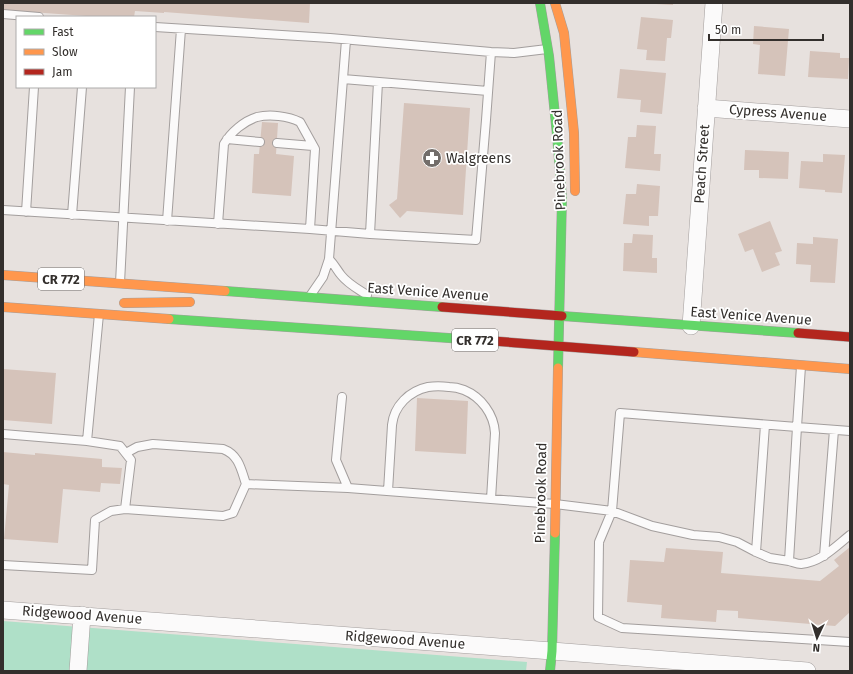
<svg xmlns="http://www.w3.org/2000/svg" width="853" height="674" font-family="'Fira Sans',sans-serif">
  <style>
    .green { fill: #afe0c8 }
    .building { fill: #d5c3ba }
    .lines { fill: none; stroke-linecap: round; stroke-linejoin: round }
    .lane-casing { stroke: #a39e9d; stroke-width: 10 }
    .street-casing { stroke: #a39e9d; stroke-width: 18 }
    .fast-casing { stroke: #a39e9d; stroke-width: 10 }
    .slow-casing { stroke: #a39e9d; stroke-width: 10 }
    .jam-casing { stroke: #a39e9d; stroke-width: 10 }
    .lane { stroke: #fbfafa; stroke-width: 8 }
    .street { stroke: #fbfafa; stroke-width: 17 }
    .fast { stroke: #63d668; stroke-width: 9 }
    .slow { stroke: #ff974d; stroke-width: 9 }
    .jam { stroke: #b3261e; stroke-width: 9 }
    .labels { text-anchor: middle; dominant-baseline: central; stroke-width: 3.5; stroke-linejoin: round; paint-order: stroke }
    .shield { fill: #fff; stroke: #706d6b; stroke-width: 1 }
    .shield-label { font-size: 13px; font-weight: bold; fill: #332f2c }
    .street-label { font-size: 14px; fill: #332f2c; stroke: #fff }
    .poi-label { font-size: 14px; fill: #332f2c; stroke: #fff; text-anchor: start }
  </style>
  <rect width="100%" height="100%" fill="#e7e1de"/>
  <path class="green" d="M3,621L527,662L526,671H3Z"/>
  <path class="building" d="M3,3H310L309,23L164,12V13L135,11L134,17H100L3,10Z
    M656,3H673V5L656,4Z
    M641,17L673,20L671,38H667L665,61L646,60L647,50L637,49Z
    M754,26L789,29L785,76L758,74L760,45L753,44Z
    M810,51L840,53V58H849L848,79L808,77Z
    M620,69L666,73L662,114L640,112L641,100L617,98Z
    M404,103L470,108L463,215L407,211L400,218L389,205L397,199Z
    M262,122L278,123L276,154L294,156L291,196L252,193L254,154H259Z
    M637,125L656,126L654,154H661L660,171L625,168L628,137H636Z
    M745,150L789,152L788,179L759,178V170H744Z
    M823,154L845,155L842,193L825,192V190L799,188L801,161L823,162Z
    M637,184L660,186L658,216H649V226L623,224L626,194H636Z
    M770,221L782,251L775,253L780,265L762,272L753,249L745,252L738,234Z
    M633,234L653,235L652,258H657V273L623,271L624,243H632Z
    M813,237L838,239L835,283L810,282L811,265L796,264L797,243L813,244Z
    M3,369L56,373L52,424L3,420Z
    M417,398L468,401L466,454L415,451Z
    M3,452L35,455V453L102,459V467L122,468L120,484L101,483L100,492L63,489L58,543L4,539L9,485L3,484Z
    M850,547V612L835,626L738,618V611L717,610L716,622L661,618L662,605L627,602L630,560L664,562L666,548L723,552L721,573L820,581L839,566L834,560Z"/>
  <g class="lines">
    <g class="lane-casing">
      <path id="lane" d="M3,14L39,17
        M155,27L330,38L491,52L514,53L547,49
        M343,79L488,91
        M227,139L260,142
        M277,143L313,146
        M3,210L310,229L370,234L378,82
        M26,212L34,87
        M72,215L82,87
        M167,221L181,29
        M218,224L224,144C231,132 244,121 257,117C270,114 288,116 300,122L315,149L310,229
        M370,234L476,240L486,120L491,52
        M329,259C334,264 337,270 341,275C348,284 358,289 367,295
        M120,283L130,87
        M310,296L323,277L329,259L346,40
        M342,397L336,460L348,488L555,504L612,511L620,413L797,427L801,366
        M850,431L797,427L789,561L770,558L756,552L737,542L719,537L693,535L652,526L612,511L599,542L598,617L622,628L850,642
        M3,434L87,441L99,314
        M126,453L137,447L153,444L223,449C239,455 241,469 246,484
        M388,491L392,425C394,406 409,391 428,387C434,386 442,386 449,387C454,387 459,388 464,390C481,397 494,414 495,433L491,499
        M125,509L223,516L233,513L246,484L348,488
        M756,552L765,425
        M824,556L834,430
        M789,561C793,562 797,564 801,564C821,562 835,547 850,535
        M3,565L92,570L95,520L111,511L125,509L131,460L120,446L87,441"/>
    </g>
    <g class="street-casing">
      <path id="street" d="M706,108L850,119
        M691,326L714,3
        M3,610L552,651L807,671
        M78,671L82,615"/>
    </g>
    <g class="fast-casing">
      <path id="fast" d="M540,3L549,56L557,135L562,198L558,368
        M225,291L442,307
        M562,316L798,333
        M169,319L493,341
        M550,671L552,651L555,533"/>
    </g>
    <g class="slow-casing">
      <path id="slow" d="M555,3L564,33L574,133L575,191
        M3,275L225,291
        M124,303L190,302
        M3,307L169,319
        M634,352L850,369
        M555,533L558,368"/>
    </g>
    <g class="jam-casing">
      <path id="jam" d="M442,307L562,316
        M798,333L850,337
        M493,341L634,352"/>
    </g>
    <use href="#lane" class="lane"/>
    <use href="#street" class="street"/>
    <use href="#fast" class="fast"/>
    <use href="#slow" class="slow"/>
    <use href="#jam" class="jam"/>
  </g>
  <defs>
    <g id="pharmacy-disc" transform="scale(1)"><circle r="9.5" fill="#726d6a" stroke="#fff"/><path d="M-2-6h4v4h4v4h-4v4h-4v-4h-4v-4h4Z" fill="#fff"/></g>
  </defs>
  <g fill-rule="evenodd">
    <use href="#pharmacy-disc" x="432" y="158"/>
  </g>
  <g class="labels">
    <g class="shield">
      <rect x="38" y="268" width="46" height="22" rx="3"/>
      <rect x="452" y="329" width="46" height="22" rx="3"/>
    </g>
    <g class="shield-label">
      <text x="61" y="279">CR 772</text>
      <text x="475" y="340">CR 772</text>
    </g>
    <g class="street-label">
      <text transform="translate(778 113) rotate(4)">Cypress Avenue</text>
      <text transform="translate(559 160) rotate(-92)">Pinebrook Road</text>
      <text transform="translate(702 164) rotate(-86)">Peach Street</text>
      <text transform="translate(428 292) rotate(4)">East Venice Avenue</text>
      <text transform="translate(751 316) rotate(4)">East Venice Avenue</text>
      <text transform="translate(541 493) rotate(-89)">Pinebrook Road</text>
      <text transform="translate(82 615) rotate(4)">Ridgewood Avenue</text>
      <text transform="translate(405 640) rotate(4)">Ridgewood Avenue</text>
    </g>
    <g class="poi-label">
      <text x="446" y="158">Walgreens</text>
    </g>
  </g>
  <rect width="853" height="674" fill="none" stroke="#332f2c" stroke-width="8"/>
  <rect x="16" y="16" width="140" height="72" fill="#ffffff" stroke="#adacab"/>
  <rect x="24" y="29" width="20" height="6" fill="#63d668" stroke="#adacab"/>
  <text x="52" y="36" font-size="12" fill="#332f2c">Fast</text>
  <rect x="24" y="49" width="20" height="6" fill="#ff974d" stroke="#adacab"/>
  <text x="52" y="56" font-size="12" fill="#332f2c">Slow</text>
  <rect x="24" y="69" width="20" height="6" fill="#b3261e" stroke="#adacab"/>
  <text x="52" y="76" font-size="12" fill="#332f2c">Jam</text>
  <g transform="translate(817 638) rotate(184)" stroke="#ffffff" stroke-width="3" paint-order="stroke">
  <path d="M0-3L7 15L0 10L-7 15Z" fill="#332f2c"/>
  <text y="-6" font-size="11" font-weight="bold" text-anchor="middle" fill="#332f2c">N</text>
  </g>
  <path d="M709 34v6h114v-6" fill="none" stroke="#332f2c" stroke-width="2"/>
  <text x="715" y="34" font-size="12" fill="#332f2c" stroke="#ffffff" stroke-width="3" paint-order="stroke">50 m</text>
</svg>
